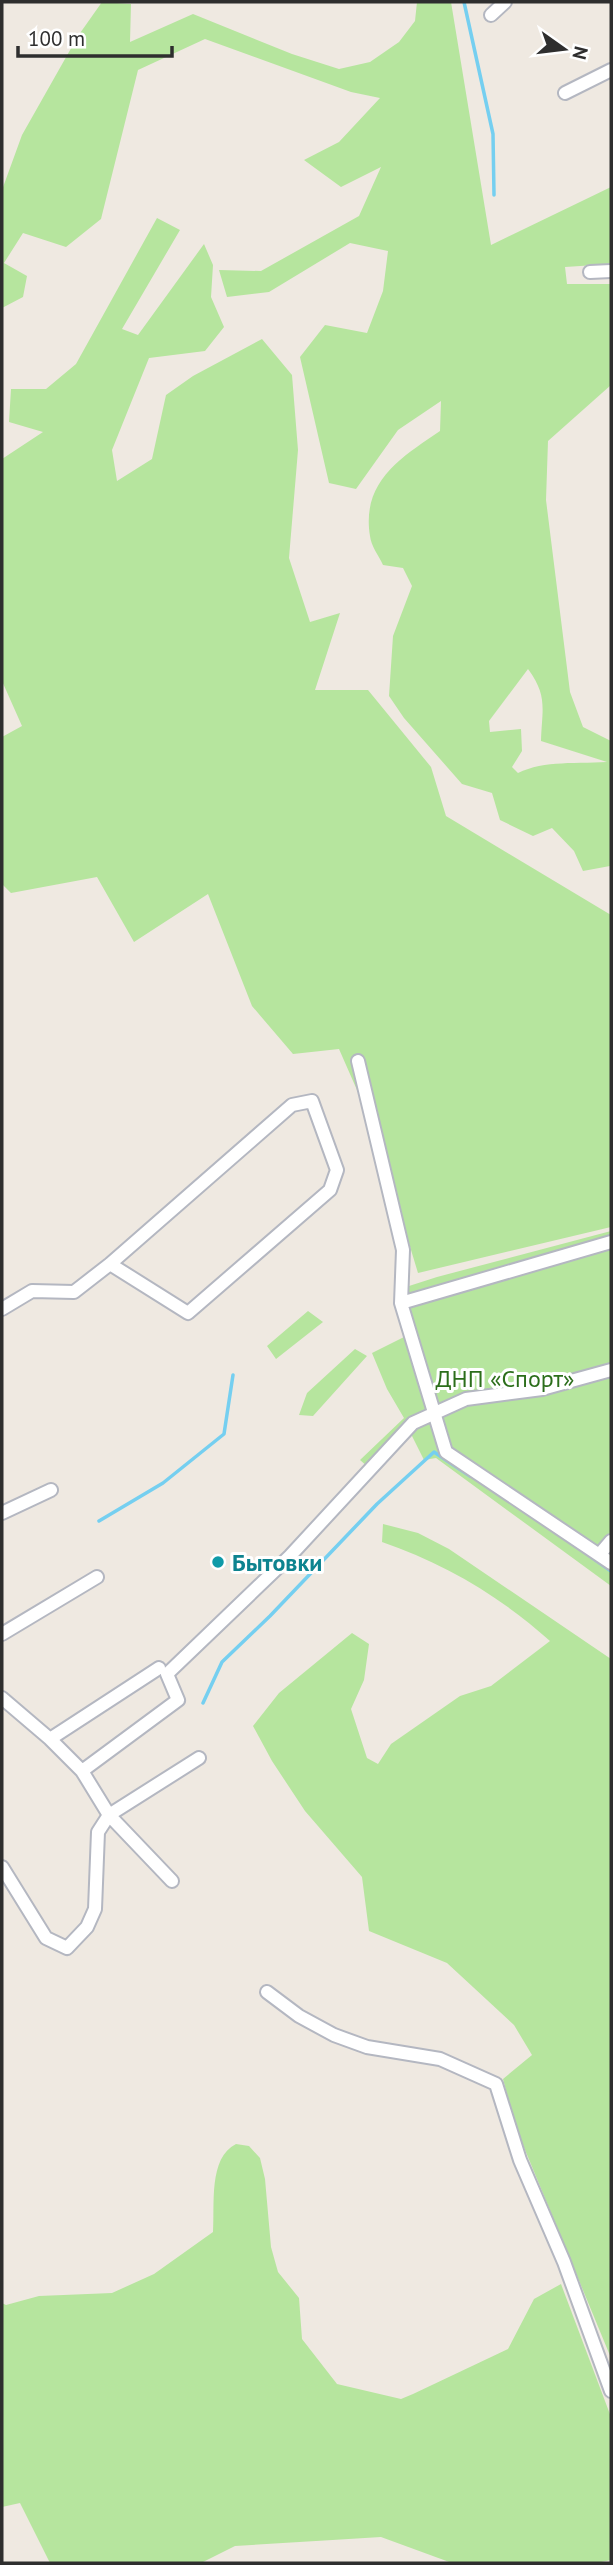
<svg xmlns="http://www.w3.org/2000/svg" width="613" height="2565" font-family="'PT Sans',sans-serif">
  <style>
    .green { fill: #b6e59e; fill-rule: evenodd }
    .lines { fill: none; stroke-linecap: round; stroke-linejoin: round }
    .stream { stroke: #75cff0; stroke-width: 3.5 }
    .minor-casing { stroke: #b4b7c1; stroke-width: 16 }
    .minor { stroke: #fff; stroke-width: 12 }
    .culture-dot { fill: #0f9aa8; stroke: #fff; stroke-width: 2.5 }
    .labels { text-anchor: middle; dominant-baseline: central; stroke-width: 6; stroke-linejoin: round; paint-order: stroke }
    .park-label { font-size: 24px; fill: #2c6e1b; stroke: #fff }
    .culture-label { font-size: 24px; font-weight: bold; fill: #0d838f; stroke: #fff; text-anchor: start }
  </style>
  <rect width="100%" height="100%" fill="#efe9e1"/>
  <path class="green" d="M102,2L131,4L130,42L193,14L292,54L339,69L370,62L399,42L415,21L417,2H451L491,245L611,187V264L565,267L567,284H611V385L548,441L546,500L570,692L583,727L611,741L610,866L583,871L574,851L552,828L533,836L500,820L492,793L462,784L404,718L389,696L393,636L412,586L403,568L383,565C379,556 371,546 370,536C361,481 402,457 440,431L441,401L398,430L356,489L329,483L300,357L325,325L367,333L383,291L388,251L350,243L269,292L227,297L219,270L261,271L359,216L381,167L341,187L304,160L339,142L380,98L351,92L205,39L138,70L101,219L66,247L23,233L4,263L27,276L23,297L2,308V190L22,135L78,36ZM528,669C548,696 542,709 541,741L607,762C579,764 544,760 518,773L512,767L522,751L521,729L490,732L489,721Z
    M157,218L180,230L122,329L138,335L204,244L213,265L211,297L224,327L205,351L149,358L112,450L117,481L152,459L166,395L193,376L262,339L292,375L298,450L289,558L310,622L340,613L315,690H368L431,767L446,816L611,915V1227L418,1273L375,1131L339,1049L293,1054L252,1006L208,894L134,942L97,877L11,893L2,884V737L22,726L2,681V459L43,432L9,422L11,389H46L76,364Z
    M611,1231V1586L436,1458L424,1460L411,1434L376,1474L360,1460L404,1418L387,1389L372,1353L408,1335L407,1280L409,1286L437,1277Z
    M308,1311L323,1322L276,1359L267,1346Z
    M355,1349L367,1356L313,1416L299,1415L307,1393Z
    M383,1524L418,1533L449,1549L611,1659V2358L516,2128L503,2079L532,2055L514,2025L447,1963L369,1931L362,1877L305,1811L272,1761L253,1726L279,1693L352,1633L369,1644L364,1680L351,1709L367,1758L378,1764L391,1744L460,1696L491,1686L550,1641C501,1597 444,1563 382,1542Z
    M236,2144L249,2146L260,2158L265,2179L271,2247L278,2272L299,2298L302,2339L337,2384L401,2399L413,2394L508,2349L534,2299L561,2284L611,2417V2560L596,2563H452L381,2537L235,2546L201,2563H50L20,2503L2,2507V2303L6,2305L39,2296L112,2293L154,2274L213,2232C215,2205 208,2158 236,2144Z"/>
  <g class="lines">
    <path class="stream" d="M464,2L493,134L494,195
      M99,1521L163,1483L224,1434L233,1375
      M590,1556L611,1571
      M203,1703L222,1662L270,1616L377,1504L434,1452L470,1476"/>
    <g class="minor-casing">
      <path id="minor" d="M491,15L505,2
        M565,93L611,70
        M590,272L611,271
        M358,1061L403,1250L401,1303L446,1452L611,1563
        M401,1303L611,1242
        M2,1309L32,1291L74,1292L110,1264L292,1105L312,1101L337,1170L330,1190L188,1313L110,1264
        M2,1513L51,1490
        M599,1555L611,1541
        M2,1634L97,1577
        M2,1698L50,1739L82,1771L109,1815L172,1881
        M50,1739L159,1668
        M82,1771L178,1700L167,1674L290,1556L413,1423L466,1399L542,1389L611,1370
        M2,1867L46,1938L67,1948L87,1927L95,1909L98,1832L109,1815L199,1758
        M267,1992L299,2016L334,2035L367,2047L440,2059L496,2084L520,2160L564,2262L611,2391"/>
    </g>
    <use href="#minor" class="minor"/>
  </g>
  <circle class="culture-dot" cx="218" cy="1562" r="7"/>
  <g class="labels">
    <g class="park-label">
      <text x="505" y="1378">ДНП «Спорт»</text>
    </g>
    <g class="culture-label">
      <text x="232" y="1562">Бытовки</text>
    </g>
  </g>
  <rect width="613" height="2565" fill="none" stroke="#2e2e2e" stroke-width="7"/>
  <g transform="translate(564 49) rotate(104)" stroke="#ffffff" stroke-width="5" paint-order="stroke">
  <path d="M0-5L12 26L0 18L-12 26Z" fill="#2e2e2e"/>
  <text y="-10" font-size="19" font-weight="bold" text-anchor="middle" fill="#2e2e2e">N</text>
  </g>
  <path d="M18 46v10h154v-10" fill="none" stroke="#2e2e2e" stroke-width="3.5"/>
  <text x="28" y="46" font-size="21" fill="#2e2e2e" stroke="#ffffff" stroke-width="5" paint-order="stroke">100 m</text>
</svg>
